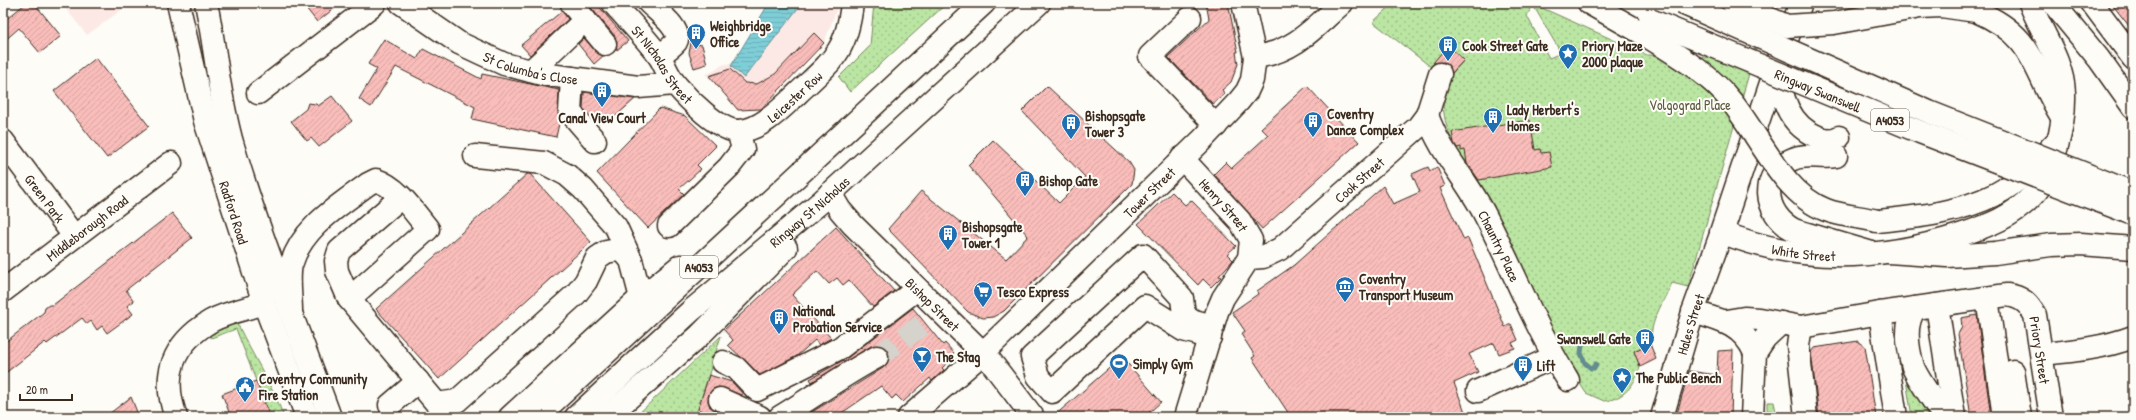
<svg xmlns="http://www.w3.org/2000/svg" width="2136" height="420" font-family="'Patrick Hand',sans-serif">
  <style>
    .built { fill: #fce9e5 }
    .park { fill: url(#park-dots); stroke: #7a8860; fill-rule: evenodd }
    .water { fill: url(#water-rules); stroke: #638c8e }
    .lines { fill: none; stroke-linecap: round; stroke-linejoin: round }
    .stream { stroke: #638c8e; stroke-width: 5 }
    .building { fill: url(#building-hatch); stroke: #3b2a1e }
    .minor-tunnel { stroke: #d6d2cc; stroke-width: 22; stroke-dasharray: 22 11; stroke-linecap: butt }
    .minor-casing { stroke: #3b2a1e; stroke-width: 25 }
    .major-casing { stroke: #3b2a1e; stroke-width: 25 }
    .highway-casing { stroke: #3b2a1e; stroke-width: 25 }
    .minor { stroke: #fdfcf7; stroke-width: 22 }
    .major { stroke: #fdfcf7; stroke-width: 22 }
    .highway { stroke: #fdfcf7; stroke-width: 22 }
    .highway-bridge-casing { stroke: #3b2a1e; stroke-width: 25; stroke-linecap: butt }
    .highway-bridge { stroke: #fdfcf7; stroke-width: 22 }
    .labels { text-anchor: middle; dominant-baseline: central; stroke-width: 4; stroke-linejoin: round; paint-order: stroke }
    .shield { fill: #fdfcf7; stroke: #75695f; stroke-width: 1 }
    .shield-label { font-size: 13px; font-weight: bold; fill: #3b2a1e }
    .poi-label { font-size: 14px; font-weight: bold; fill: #3b2a1e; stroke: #fdfcf7; text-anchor: start }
    .street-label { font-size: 14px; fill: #3b2a1e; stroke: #fdfcf7 }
    .park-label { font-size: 14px; fill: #5b593f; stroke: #fdfcf7 }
  </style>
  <defs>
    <pattern id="park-dots" width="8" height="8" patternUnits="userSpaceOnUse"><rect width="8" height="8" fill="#bae5a2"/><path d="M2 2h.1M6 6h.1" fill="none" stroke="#a1c58b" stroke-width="1.8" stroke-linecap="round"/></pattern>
    <pattern id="water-rules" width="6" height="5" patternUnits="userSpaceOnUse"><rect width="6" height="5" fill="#7eced8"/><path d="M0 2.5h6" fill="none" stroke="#6eb1b9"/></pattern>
    <pattern id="building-hatch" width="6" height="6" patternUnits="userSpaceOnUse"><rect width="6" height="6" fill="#f9bdba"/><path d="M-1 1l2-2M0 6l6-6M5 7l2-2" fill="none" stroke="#d6a39f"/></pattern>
  </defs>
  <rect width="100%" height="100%" fill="#fdfcf7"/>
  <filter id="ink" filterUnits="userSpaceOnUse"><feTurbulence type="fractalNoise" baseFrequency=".025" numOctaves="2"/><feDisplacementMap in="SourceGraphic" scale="8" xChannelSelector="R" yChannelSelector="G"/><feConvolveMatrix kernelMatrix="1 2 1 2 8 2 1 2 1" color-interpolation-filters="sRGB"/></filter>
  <g filter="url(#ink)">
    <path class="built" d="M61,3H131L87,35Z
      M802,3H839L824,43L766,103L734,104L705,74L714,71L722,65L734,62L732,66L744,78Z"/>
    <path class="park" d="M874,3H947L850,92L839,77L870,46Z
      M1394,3H1531L1647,55L1705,57L1756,49L1688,287L1672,283C1665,300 1648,324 1652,341L1634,351L1640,367C1635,385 1624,399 1604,401L1586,393L1563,358L1454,147C1445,123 1437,101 1450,77C1453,71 1460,66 1464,60L1448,46L1431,67L1373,22ZM1533,5L1561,53L1549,58L1527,16Z
      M230,323L238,325C253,356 272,385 284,417H270L236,329L211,338L210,333Z
      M721,336L698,409L693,417H635Z
      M1906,380L1915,390L1930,417H1912Z
      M1767,402H1774L1777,417H1767Z"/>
    <path class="water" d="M769,3H802L744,78L731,66Z"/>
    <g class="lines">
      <path class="stream" d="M1581,341L1582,345L1581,353L1585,363L1591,368H1594L1596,364"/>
    </g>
    <path class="building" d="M26,3H34L61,36L40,53L19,28L3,42V22Z
      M302,3H341L317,22Z
      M587,3H596L628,41L617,50L615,36Z
      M1206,3H1228L1238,52H1236L1238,64L1231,82L1222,90L1225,94L1213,104L1168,57L1209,19Z
      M2111,3H2133V31Z
      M562,11L568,19L530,55L521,45Z
      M814,33L824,43L761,109L738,110L709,76L730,69L745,83L757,84L775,74Z
      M584,38L596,52L603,56L594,64L578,44Z
      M384,39L417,59L423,49L481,79L482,74L559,90L558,111L560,119L556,137L472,119L475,107L396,67L371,107L359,99L377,69L368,64Z
      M691,43L702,45L707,64L694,68L689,53Z
      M1448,45L1464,60L1452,73L1449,66L1444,62L1433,63Z
      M96,58L149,126L107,158L54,91Z
      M1047,86L1129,162L1134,170L1132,184L1004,311L993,317L983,318L968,312L888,229L921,191L1006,259L1028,236L968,165L993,140L1059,203L1085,177L1022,111Z
      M1307,86L1359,142L1262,229L1214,174L1226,162L1232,168L1268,135L1261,128Z
      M584,92L635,99L609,122L602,114L594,121L583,108Z
      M332,96L352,121L319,147L311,138L307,141L291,121L306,109L308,103L316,104L318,106Z
      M660,108L685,116L716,146L697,165L701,169L679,189L684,194L648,228L597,173Z
      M1530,120L1535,150L1540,149L1541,153L1549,152L1552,167L1479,180L1467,163L1465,150L1461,151V147L1457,148L1454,143L1452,132Z
      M1428,167L1430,171L1437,167L1445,186L1440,188L1464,240L1468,238L1505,327L1511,324L1518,340L1512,343L1515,348L1499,354L1494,343L1469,354L1478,372L1454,383L1467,417H1291L1252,358L1255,356L1241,334L1245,331L1232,312L1258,294L1257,291L1294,265L1383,186L1393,204L1420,192L1412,174Z
      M527,174H530L591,242L439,379L376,309Z
      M1172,192L1185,205L1191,200L1236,246L1227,254L1233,260L1219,276L1221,277L1211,287L1203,279L1198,285L1138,224Z
      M172,213L192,238L126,290L134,301L127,306L133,314L107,333L102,326L97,330L91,321L87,324L82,318L47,344L45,342L3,375V344L44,312L45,308L49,305H53Z
      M836,227L894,291L873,307L849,280L843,285L837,278L829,284L817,271L792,295L831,338L819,345L815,340L797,356L760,375L728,345L733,340L724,330Z
      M913,308L943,345L945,343L954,353L951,356L953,358L942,368L944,370L932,381L930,378L903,402L896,395L892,399L881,386L836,417H804L883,368L889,358L888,351L883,346H871L812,382L810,379L847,358Z
      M1977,315L1991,417H1971L1958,334L1962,327L1961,318Z
      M1858,341L1865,346L1876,417H1819L1811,352L1814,348Z
      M1650,344L1656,359L1640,367L1634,351Z
      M1733,350L1731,417H1676L1689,371L1717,375L1718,351Z
      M1122,357L1161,402L1144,417H1053Z
      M709,375L732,382L743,394L741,395L719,387L713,389L709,394L708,401L710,407L730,417H713L698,409Z
      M256,381L270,417H231L222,394Z
      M131,397L139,417H105Z"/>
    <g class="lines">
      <path class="minor-tunnel" d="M877,357L925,323"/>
      <g class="minor-casing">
        <g id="minor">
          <path id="s1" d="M401,3L459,43L504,64L542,74L638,87L675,84"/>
          <path id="s2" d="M613,3C628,20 645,37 659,56C665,65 668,76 676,85C687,98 719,131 738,131C760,131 783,107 798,93C832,61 847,52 852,3"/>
          <path d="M649,3C657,11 683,30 676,42C672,47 664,52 659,56"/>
          <path d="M2092,3L2133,58"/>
          <path d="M572,4L585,20"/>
          <path d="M1190,18L1150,56L1216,126"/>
          <path d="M1255,57C1294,52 1314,28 1342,3"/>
          <path d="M1778,62C1779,92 1787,125 1818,137C1825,140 1832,141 1839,137"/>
          <path d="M531,71L585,20L605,44"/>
          <path d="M572,78L570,112L595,141"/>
          <path d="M258,93L375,3"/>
          <path id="s3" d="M1427,115C1440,153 1469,182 1486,217C1514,271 1536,329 1568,380"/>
          <path id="s4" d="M3,141L74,236"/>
          <path d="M475,156L544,163L567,175L583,189L616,227L631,260"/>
          <path d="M1836,156C1822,159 1806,153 1793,159C1759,172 1763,214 1794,230L1872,253"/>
          <path id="s5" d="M1182,158L1240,221L1251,240L1249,258L1223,298L1217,312L1185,417"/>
          <path id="s6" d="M830,193L840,210L853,225L988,358L1033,417"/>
          <path d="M400,198L339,251L336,261L337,271L349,299L437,404L457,401L576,294L586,281L597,258L606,252L617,250L625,253L631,260L641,298"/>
          <path d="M669,226L729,167L743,149L738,131"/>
          <path id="s7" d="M1249,258L1263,257L1280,249L1418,127L1427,115L1440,74"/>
          <path id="s8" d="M3,291L171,163"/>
          <path d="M1987,298L2004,417"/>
          <path d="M1937,305L1954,417"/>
          <path d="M1916,308C1903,323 1908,349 1913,367C1918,380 1936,404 1944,417"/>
          <path d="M291,311C291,298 288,276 291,265C302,227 339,206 368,184L376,180C398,187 414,212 428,229L349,299"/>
          <path d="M1693,312C1721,320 1743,325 1755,353"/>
          <path d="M1880,313L1896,417"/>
          <path id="s9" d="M1726,321L1744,318L1759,319L1801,327L1880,313L2007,295C2022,297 2028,303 2035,315L2051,417"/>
          <path d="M1801,327L1798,345L1806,417"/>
          <path d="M1210,337L1183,330L1145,306L1052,392L1038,376L1032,357L1143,255L1182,298L1184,315L1194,321L1213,326"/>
          <path d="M2043,354C2073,351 2104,348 2133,337"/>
          <path d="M723,362L736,368L757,390L840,348L917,289"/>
          <path d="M2013,371L2020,417"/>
          <path d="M1478,391L1554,357"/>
          <path d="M720,399L760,417"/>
          <path d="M390,405L418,381"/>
          <path d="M176,417C161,376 172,344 211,321C227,312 247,309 264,303"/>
          <path d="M780,417C813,397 843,375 877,357"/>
          <path id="s10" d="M909,417L983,353L1201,141L1239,101L1247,91L1252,80L1255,57L1243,3"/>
          <path id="s11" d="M1662,417L1693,312L1728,215"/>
          <path d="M1752,417L1755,353L1765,338L1781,323"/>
        </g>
      </g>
      <g class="major-casing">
        <g id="major">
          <path id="s12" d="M178,3L205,121L264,303L307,417"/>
          <path d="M206,3C216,50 219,99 233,146C260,238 297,327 330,417"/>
          <path id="s13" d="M1801,3L1778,62L1721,232C1801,264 1879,261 1960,235C1988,226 2013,217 2033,195C2054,173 2065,123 2064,93C2063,61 2041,32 2030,3"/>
        </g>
      </g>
      <g class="highway-casing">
        <g id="highway">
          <path d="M1589,3L1642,33"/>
          <path d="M2053,3L2099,59L2133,107"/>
          <path d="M1976,11C2037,37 2031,68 2062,117"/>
          <path d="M1877,221C1917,217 1959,213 1996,194C2020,182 2040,159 2058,140"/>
          <path d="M1889,252L1947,256L1995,253L2051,245L2081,244L2133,248"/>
          <path d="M510,417L638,300L680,266"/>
          <path d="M537,417L984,3"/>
          <path id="s14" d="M576,417L692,310L822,201L1039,3"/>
          <path d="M607,417L699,336L786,248"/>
        </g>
      </g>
      <use href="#minor" class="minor"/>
      <use href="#major" class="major"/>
      <use href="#highway" class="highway"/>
      <g class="highway-bridge-casing">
        <g id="highway-bridge">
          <path d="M1682,3L1929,112L2133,193"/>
          <path d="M1733,3L1787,26L1834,23L1920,7L1941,6L1976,11"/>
          <path id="s15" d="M1650,20L1920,132L2133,214"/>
          <path d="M1642,33C1673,53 1708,72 1731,101C1759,135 1783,194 1826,210C1842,216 1861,217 1877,221"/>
        </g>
      </g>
      <use href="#highway-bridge" class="highway-bridge"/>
    </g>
  </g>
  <defs>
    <g id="building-pin" transform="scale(1)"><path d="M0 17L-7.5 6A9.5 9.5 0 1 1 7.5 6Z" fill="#1f6fb2" stroke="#fdfcf7"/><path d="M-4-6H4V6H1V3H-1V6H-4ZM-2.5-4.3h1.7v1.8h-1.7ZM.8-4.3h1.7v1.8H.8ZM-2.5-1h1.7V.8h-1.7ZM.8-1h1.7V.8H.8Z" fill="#fff"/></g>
    <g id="sight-pin" transform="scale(1)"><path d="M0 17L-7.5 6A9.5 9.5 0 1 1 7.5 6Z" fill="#1f6fb2" stroke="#fdfcf7"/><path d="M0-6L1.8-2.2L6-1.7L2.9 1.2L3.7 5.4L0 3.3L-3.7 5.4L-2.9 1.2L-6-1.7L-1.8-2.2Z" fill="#fff"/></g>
    <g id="museum-pin" transform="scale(1)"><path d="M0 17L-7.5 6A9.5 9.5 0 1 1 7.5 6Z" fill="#1f6fb2" stroke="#fdfcf7"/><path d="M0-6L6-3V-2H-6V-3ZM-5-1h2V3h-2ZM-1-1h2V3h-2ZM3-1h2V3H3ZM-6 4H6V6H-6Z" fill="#fff"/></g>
    <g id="supermarket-pin" transform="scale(1)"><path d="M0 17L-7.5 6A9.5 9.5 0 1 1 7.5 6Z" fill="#1f6fb2" stroke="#fdfcf7"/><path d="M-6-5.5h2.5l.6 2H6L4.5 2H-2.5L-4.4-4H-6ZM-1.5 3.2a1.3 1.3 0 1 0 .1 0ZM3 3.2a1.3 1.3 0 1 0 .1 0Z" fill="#fff"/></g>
    <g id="bar-pin" transform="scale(1)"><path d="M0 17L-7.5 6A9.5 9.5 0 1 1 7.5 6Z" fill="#1f6fb2" stroke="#fdfcf7"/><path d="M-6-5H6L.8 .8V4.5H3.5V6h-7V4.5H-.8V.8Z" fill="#fff"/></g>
    <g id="stadium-pin" transform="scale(1)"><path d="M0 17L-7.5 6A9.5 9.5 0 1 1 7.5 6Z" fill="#1f6fb2" stroke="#fdfcf7"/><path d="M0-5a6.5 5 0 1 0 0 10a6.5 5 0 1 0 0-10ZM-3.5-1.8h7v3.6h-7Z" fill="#fff"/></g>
    <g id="civic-pin" transform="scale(1)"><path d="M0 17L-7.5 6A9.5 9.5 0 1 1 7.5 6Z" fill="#1f6fb2" stroke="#fdfcf7"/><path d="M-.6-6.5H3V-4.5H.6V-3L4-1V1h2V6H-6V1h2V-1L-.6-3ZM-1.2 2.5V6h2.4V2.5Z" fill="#fff"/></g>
  </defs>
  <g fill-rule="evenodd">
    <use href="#building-pin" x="696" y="33"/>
    <use href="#building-pin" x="1448" y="45"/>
    <use href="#sight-pin" x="1568" y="53"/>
    <use href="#building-pin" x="602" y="91"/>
    <use href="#building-pin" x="1493" y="117"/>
    <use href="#building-pin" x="1313" y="121"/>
    <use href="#building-pin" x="1071" y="123"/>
    <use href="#building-pin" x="1025" y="180"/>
    <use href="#building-pin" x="948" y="234"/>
    <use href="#museum-pin" x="1345" y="286"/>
    <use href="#supermarket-pin" x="983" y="291"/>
    <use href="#building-pin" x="779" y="318"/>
    <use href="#building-pin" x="1645" y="338"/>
    <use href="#bar-pin" x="922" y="356"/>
    <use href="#stadium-pin" x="1119" y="363"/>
    <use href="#building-pin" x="1523" y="365"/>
    <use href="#sight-pin" x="1622" y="377"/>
    <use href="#civic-pin" x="245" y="386"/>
  </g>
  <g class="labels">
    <g class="shield">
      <rect x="1871" y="109" width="38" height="22" rx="3"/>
      <rect x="680" y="256" width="38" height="22" rx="3"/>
    </g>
    <g class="shield-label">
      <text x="1890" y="120">A4053</text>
      <text x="699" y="267">A4053</text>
    </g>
    <g class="poi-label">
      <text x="710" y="25">Weighbridge<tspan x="710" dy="16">Office</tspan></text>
      <text x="1462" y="45">Cook Street Gate</text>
      <text x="1582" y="45">Priory Maze<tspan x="1582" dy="16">2000 plaque</tspan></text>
      <text x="1507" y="109">Lady Herbert's<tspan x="1507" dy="16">Homes</tspan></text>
      <text x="1327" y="113">Coventry<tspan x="1327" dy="16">Dance Complex</tspan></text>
      <text x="1085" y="115">Bishopsgate<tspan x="1085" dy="16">Tower 3</tspan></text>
      <text x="602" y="117" text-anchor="middle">Canal View Court</text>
      <text x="1039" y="180">Bishop Gate</text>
      <text x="962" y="226">Bishopsgate<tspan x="962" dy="16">Tower 1</tspan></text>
      <text x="1359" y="278">Coventry<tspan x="1359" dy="16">Transport Museum</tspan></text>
      <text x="997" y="291">Tesco Express</text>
      <text x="793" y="310">National<tspan x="793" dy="16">Probation Service</tspan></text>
      <text x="1631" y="338" text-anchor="end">Swanswell Gate</text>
      <text x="936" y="356">The Stag</text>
      <text x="1133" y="363">Simply Gym</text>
      <text x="1537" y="365">Lift</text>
      <text x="1636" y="377">The Public Bench</text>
      <text x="259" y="378">Coventry Community<tspan x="259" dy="16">Fire Station</tspan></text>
    </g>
    <g class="street-label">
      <text stroke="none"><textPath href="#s2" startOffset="79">St Nicholas Street</textPath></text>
      <text stroke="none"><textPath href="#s1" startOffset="147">St Columba's Close</textPath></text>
      <text stroke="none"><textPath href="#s15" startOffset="182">Ringway Swanswell</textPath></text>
      <text stroke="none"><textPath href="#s2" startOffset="250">Leicester Row</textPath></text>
      <text stroke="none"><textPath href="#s7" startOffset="138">Cook Street</textPath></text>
      <text stroke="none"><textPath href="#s10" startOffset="329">Tower Street</textPath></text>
      <text stroke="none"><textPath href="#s4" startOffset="71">Green Park</textPath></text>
      <text stroke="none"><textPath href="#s5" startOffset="63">Henry Street</textPath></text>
      <text stroke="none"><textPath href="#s14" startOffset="311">Ringway St Nicholas</textPath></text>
      <text stroke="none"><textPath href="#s12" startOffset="217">Radford Road</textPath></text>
      <text stroke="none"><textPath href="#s8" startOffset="105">Middleborough Road</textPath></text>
      <text stroke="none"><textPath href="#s3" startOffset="150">Chauntry Place</textPath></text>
      <text stroke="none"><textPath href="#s13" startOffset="328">White Street</textPath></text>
      <text stroke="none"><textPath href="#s6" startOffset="152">Bishop Street</textPath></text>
      <text stroke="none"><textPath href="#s11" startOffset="97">Hales Street</textPath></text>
      <text stroke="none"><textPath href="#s9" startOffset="356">Priory Street</textPath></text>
    </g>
    <g class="park-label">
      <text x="1690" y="104">Volgograd Place</text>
    </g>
  </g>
  <rect width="2136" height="420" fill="none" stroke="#fdfcf7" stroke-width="16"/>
  <rect x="8" y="8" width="2120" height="404" fill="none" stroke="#3b2a1e" stroke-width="1.5" filter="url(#ink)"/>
  <path d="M20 394v6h52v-6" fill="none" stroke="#3b2a1e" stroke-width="2"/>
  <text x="26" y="394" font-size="12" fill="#3b2a1e" stroke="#fdfcf7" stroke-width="3" paint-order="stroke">20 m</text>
</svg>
